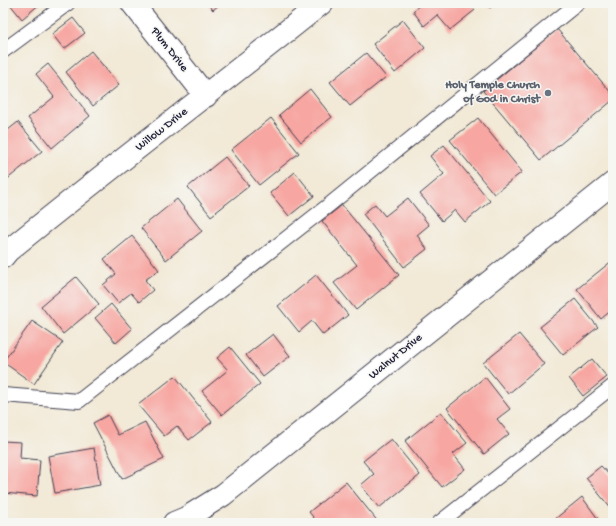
<svg xmlns="http://www.w3.org/2000/svg" width="616" height="526" font-family="'Gochi Hand',sans-serif">
  <style>
    .building { fill: #f7a6a1 }
    .lines { fill: none; stroke-linecap: round; stroke-linejoin: round }
    .service-casing { stroke: #414052; stroke-width: 16 }
    .minor-casing { stroke: #414052; stroke-width: 24 }
    .service { stroke: #fff; stroke-width: 14 }
    .minor { stroke: #fff; stroke-width: 22 }
    .worship-dot { fill: #6b7280; stroke: #f6f6f2; stroke-width: 1.5 }
    .labels { text-anchor: middle; dominant-baseline: central; stroke-width: 3; stroke-linejoin: round; paint-order: stroke }
    .street-label { font-size: 12px; fill: #22223b; stroke: #f6f6f2 }
    .worship-label { font-size: 12px; font-weight: bold; fill: #5b616d; stroke: #f6f6f2; text-anchor: end }
  </style>
  <rect width="100%" height="100%" fill="#f6f6f2"/>
  <filter id="ink" filterUnits="userSpaceOnUse"><feTurbulence type="fractalNoise" baseFrequency=".025" numOctaves="2"/><feDisplacementMap in="SourceGraphic" scale="8" xChannelSelector="R" yChannelSelector="G"/><feConvolveMatrix kernelMatrix="1 2 1 2 8 2 1 2 1" color-interpolation-filters="sRGB"/></filter>
  <filter id="wash" filterUnits="userSpaceOnUse"><feTurbulence type="fractalNoise" baseFrequency=".012" numOctaves="4" result="noise"/><feDisplacementMap in="SourceGraphic" scale="16" xChannelSelector="R" yChannelSelector="G"/><feGaussianBlur stdDeviation="0.9" result="paint"/><feColorMatrix in="noise" values="0 0 0 0 0 0 0 0 0 0 0 0 0 0 0 0 0 1.4 0 .05"/><feComposite in="paint" operator="in"/></filter>
  <g filter="url(#wash)">
    <rect width="100%" height="100%" fill="#f2e9d6"/>
    <g id="blocks">
      <path class="building" d="M9,3H41L22,19Z
        M207,3H221L213,10Z
        M422,3H469L475,10L450,30L437,15L424,26L413,11Z
        M486,3H496L490,8Z
        M73,18L85,33L64,49L52,34Z
        M403,20L425,48L395,73L373,44Z
        M557,29L613,95V100L541,160L483,91Z
        M91,51L119,85L93,106L66,72Z
        M366,53L386,77L350,106L330,82Z
        M48,64L90,116L52,148L28,118L54,97L36,74Z
        M310,89L332,117L301,142L279,115Z
        M271,118L299,153L259,185L231,150Z
        M478,118L522,172L494,194L450,140Z
        M18,122L42,151L5,181L3,179V134Z
        M444,145L490,201L465,222L455,210L442,221L420,194L444,174L430,156Z
        M225,157L249,186L211,216L188,187Z
        M295,172L314,196L289,216L270,193Z
        M408,198L429,225L417,235L427,249L404,267L363,214L375,204L385,216Z
        M177,199L202,231L166,260L141,228Z
        M342,205L399,275L356,310L334,283L357,265L322,221Z
        M132,236L159,270L145,280L153,290L139,302L131,293L118,303L103,285L116,274L104,259Z
        M613,260V309L601,319L577,289Z
        M316,275L348,315L323,335L312,321L299,332L278,306Z
        M76,277L99,304L63,334L41,306Z
        M575,299L598,327L563,355L540,327Z
        M111,304L132,329L116,343L95,318Z
        M32,321L63,342L34,384L3,362Z
        M273,334L290,356L263,377L246,355Z
        M519,334L544,364L508,394L483,363Z
        M230,347L260,384L222,415L202,391L228,370L217,358Z
        M592,359L607,377L583,396L569,378Z
        M175,376L212,422L189,440L177,426L164,436L138,405Z
        M485,377L510,409L497,419L509,434L484,454L447,408Z
        M441,412L467,443L453,454L465,469L442,487L405,441Z
        M108,415L118,435L145,422L164,459L122,479L93,423Z
        M391,439L420,475L379,508L361,485L374,474L363,461Z
        M3,441L21,442L20,458L40,460L37,496L3,493Z
        M94,448L100,485L55,493L48,456Z
        M601,466L611,477L613,475V511L586,478Z
        M346,482L379,523H318L309,512Z
        M582,497L601,523H550Z"/>
    </g>
  </g>
  <g filter="url(#ink)">
    <use href="#blocks" fill-opacity="0" stroke="#414052" stroke-width="1"/>
    <g class="lines">
      <g class="service-casing">
        <path id="service" d="M3,51L68,3
          M3,395L79,401L329,205L578,3
          M439,523L613,386"/>
      </g>
      <g class="minor-casing">
        <path id="minor" d="M132,3L206,96
          M3,257L8,251C111,167 218,87 322,3
          M174,523L186,518L223,495L613,183"/>
      </g>
      <use href="#service" class="service"/>
      <use href="#minor" class="minor"/>
    </g>
  </g>
  <circle class="worship-dot" cx="548" cy="93" r="4"/>
  <g class="labels">
    <g class="street-label">
      <text transform="translate(169 50) rotate(52)">Plum Drive</text>
      <text transform="translate(162 130) rotate(-38)">Willow Drive</text>
      <text transform="translate(396 357) rotate(-39)">Walnut Drive</text>
    </g>
    <g class="worship-label">
      <text x="540" y="86">Holy Temple Church<tspan x="540" dy="14">of God in Christ</tspan></text>
    </g>
  </g>
  <rect width="616" height="526" fill="none" stroke="#f6f6f2" stroke-width="16"/>
</svg>
